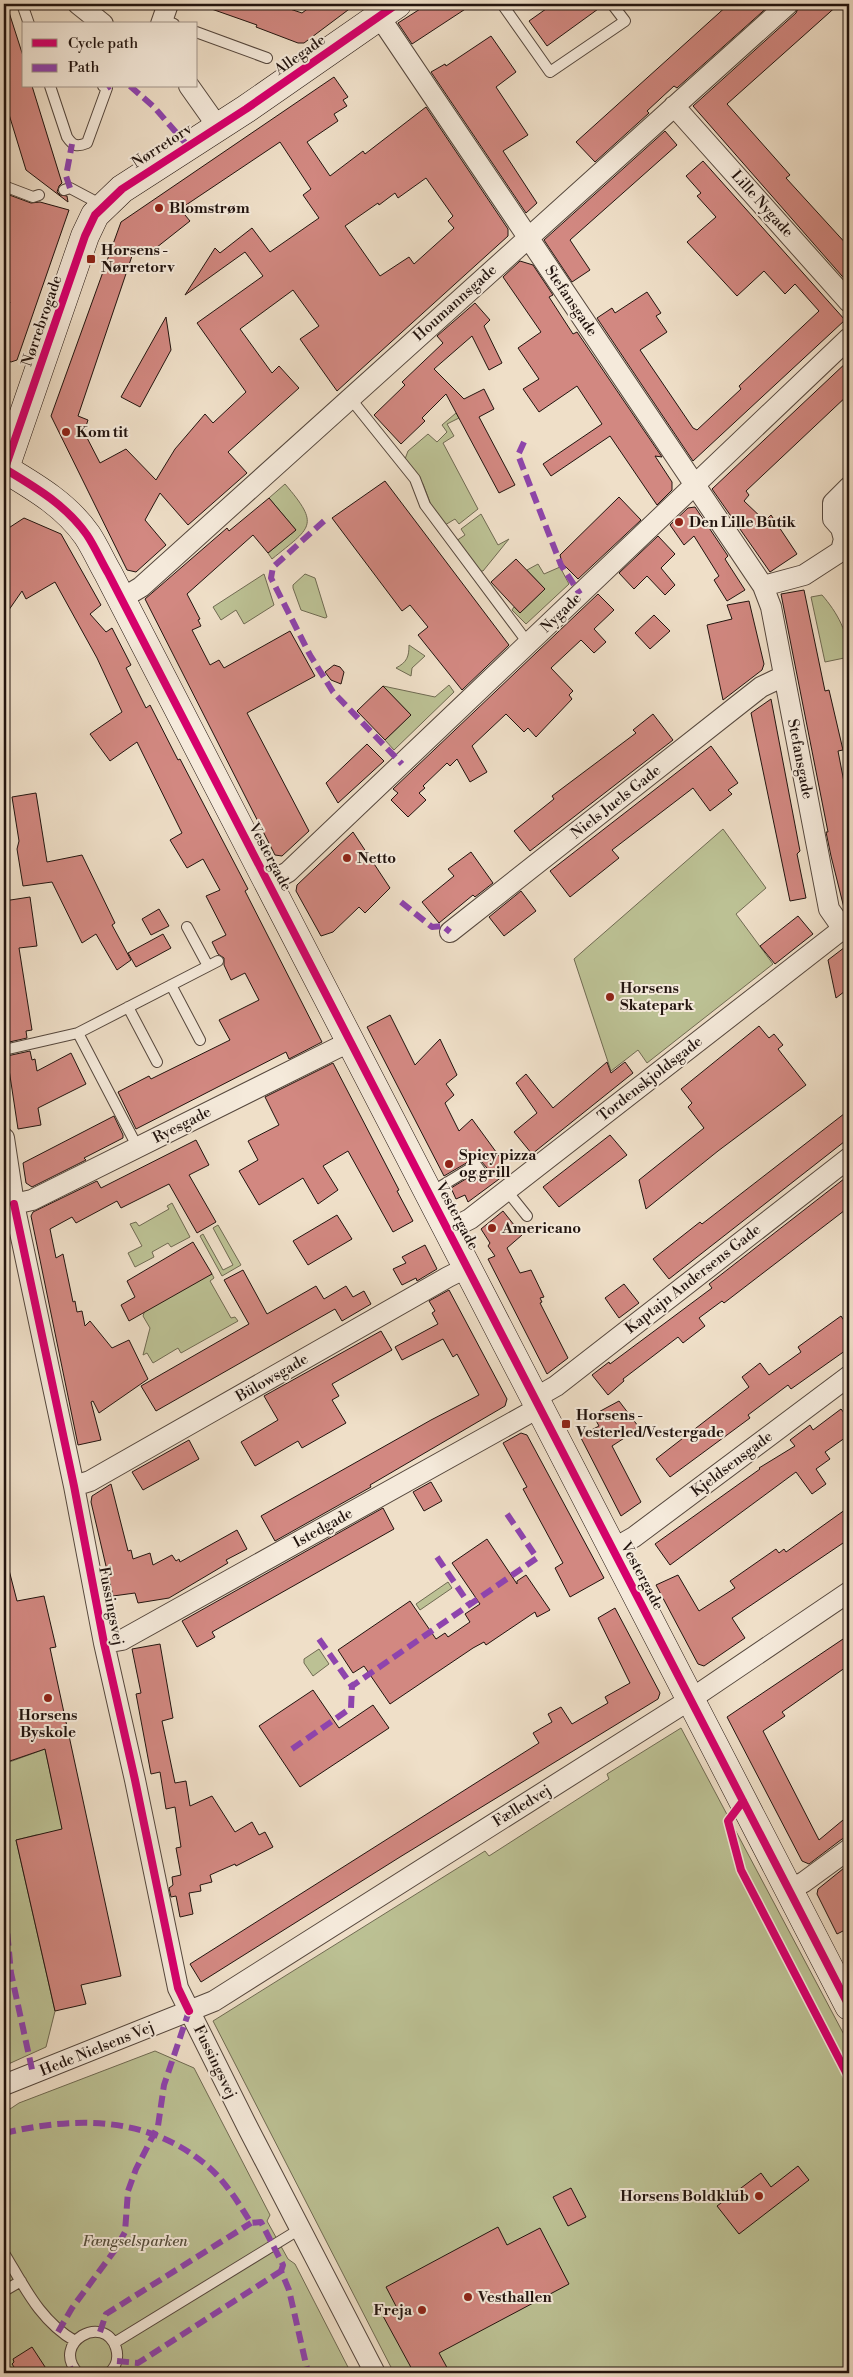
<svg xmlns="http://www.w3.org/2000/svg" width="853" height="2377" font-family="'Libre Bodoni',serif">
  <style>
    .green { fill: #bcc194; stroke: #6f6a52 }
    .building { fill: #d28881; stroke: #22140f; fill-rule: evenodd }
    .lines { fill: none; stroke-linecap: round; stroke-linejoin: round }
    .lane-casing { stroke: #55473d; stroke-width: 12 }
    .street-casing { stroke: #55473d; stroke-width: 22 }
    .secondary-casing { stroke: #22140f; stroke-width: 29 }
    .lane { stroke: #f5eadb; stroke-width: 10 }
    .street { stroke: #f5eadb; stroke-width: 20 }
    .secondary { stroke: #f5eadb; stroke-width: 28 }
    .quiet { stroke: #8e44ad; stroke-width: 6; stroke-dasharray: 12 6; stroke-linecap: butt }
    .cycleway-casing { stroke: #f5eadb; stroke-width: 11 }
    .cycleway { stroke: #d6006c; stroke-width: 8 }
    .poi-dot { fill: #8f2418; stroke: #f5eadb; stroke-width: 2 }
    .labels { text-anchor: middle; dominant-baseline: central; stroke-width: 4; stroke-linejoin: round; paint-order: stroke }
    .street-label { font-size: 15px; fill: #22140f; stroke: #f5eadb }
    .poi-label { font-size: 15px; font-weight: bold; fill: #22140f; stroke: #f5eadb; text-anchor: start }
    .park-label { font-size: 15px; font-style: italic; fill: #58513e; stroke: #f5eadb }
  </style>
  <rect width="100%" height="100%" fill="#efdfc8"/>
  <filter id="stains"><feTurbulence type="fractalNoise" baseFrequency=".004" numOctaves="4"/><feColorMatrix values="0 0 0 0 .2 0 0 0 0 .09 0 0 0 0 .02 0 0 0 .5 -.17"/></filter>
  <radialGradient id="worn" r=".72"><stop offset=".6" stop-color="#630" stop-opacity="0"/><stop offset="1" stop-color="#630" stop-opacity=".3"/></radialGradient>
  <path class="green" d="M456,413L459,418L447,424L454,436L443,443L478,509L459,524L455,519L445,525L431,505L423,484L405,459L408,451L428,434L437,442L447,432L442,425Z
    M285,484C321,526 311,527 272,559L268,553L296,530L269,498Z
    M481,514L498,545L509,539L483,571H479L456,541L465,535L461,529Z
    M538,564L544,574L560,567L569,584L526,624L512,610L514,607L520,613L545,589L527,570Z
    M264,574L274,605L244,624L236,610L221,620L213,607Z
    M305,574L315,578L327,617L325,618L301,610L293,588V585Z
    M822,595C837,612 849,634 849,657L825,662L811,597Z
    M409,645L425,656L412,668L411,676L396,668C407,662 409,657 409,645Z
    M449,685L454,692L394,750L385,740L411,715L383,686L435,697Z
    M723,829L766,888L736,914L773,964L647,1063L638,1050L611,1071L574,959Z
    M172,1203L190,1237L171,1247L168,1243L152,1252L154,1257L135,1267L128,1253L142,1246L130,1224L136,1222L139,1226L169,1209L167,1206Z
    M218,1225L241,1265L222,1276L200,1236L203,1234L223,1270L233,1265L213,1228Z
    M212,1274L214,1278L210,1281L231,1318L235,1317L238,1321L181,1353L178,1348L153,1363L147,1353L143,1355L150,1328L143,1316L150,1295Z
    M448,1582L452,1588L420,1610L416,1604Z
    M319,1649L329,1664L313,1676L304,1663V1659Z
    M681,1728L849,2044V2373H394L213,2021L485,1851L489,1856L609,1779L607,1774Z
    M45,1749L64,1836L36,1835L16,1840L55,2011L46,2047L4,2066V1764Z
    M155,2051L194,2068L270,2215L267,2221L288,2259L295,2264L351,2373H4V2113L19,2103Z"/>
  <path class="building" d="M204,4H275L302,13L314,4H356L304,43H298L256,27L257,25L203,6Z
    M428,4H473L412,44L398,23Z
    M553,4H605L547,46L529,21Z
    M729,4H771L677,88L674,86L647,111L649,113L595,162L576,142Z
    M800,4H839L727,104L790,175L786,178L849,247V284L693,106L796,13Z
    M7,6L24,59V86H32L62,183L59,186L57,192L60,195L67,196L68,202L26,170L4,98V7Z
    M491,36L516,72L496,87L528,135L503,151L537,203L526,213L431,72L445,64L446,66Z
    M334,77L348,97L343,100L347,106L334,114L338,121L307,142L330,176L363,151L365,154L426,107L508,229V236L337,391L300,339L319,326L293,290L240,329L272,373L279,366L299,388L228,452L247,473L188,525L160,493L145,520L166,545L136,572L127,570L51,416L121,222ZM280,142L311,189L303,195L319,218L270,252L252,228L220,253L215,248L185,295L245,252L263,276L197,323L246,392L213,423L205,414L175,449L156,480L126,449L100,463L84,432L88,420L78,416L134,250L147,255L190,221L180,209ZM426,178L453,216L448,221L454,228L414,264L409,257L380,276L345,226L378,203L379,205L395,193L398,198Z
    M665,131L677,145L570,240L590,270L572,282L544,240Z
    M703,161L845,320L693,461L597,318L612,308L615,313L647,292L661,313L656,316L667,332L640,350L693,428L697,430L741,389L739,386L819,311L795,284L785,294L764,271L737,296L687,242L716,217L697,196L701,193L686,176Z
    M4,193L31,203L40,202L69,210L17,360L11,362L4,359V318L10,302L4,301Z
    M520,261L533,265L553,295L549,297L573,334L577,332L662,457L655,456L672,482V490L657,505L610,436L551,476L543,464L602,424L577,386L539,412L523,389L539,379L518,348L541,332L503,277Z
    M475,303L490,320L484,326L502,363L489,370L472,336L434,369L464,399L484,389L494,409L479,417L515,485L499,493L446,394L422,418L425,421L401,444L374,415L405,385L402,382L443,343L437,336Z
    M166,317L171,350L140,407L121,397Z
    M849,360V394L746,491L749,495L744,501L765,521L771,515L797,554L770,572L712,489Z
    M385,481L509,645L462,690L418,635L428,627L410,605L402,611L332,518Z
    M619,497L641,520L578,579L562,563L560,555Z
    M269,498L296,530L268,553L253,535L187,594L200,619L198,620L201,626L192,630L210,665L219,660L224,668L290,631L315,676L247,713L309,831L282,856L275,855L145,599L227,528L229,531Z
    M695,507L728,556L725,559L745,590L727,601L714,580L719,576L694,536L684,545L670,525L688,508Z
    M24,518L61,534L101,605L90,614L106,632L112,628L131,665L126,668L146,708L150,705L178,760L180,759L248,889L245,891L322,1042L289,1059L286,1052L136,1129L118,1092L149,1076L151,1079L230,1040L219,1020L259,1000L245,973L231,980L224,965V958L218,954L212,942L226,935L206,896L220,890L203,859L187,868L170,840L182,833L137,742L110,761L90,734L122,712L97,658L55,582L26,599L22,591L4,617V531Z
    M658,536L675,554L661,568L675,585L665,595L647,576L634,589L619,573Z
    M516,559L545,589L520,613L491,582Z
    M804,590L825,691L829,690L843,750L838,751L849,808V907L844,908L831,856L826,832H828L781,594Z
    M598,594L614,610L594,629L606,642L594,653L581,640L551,668L573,691L569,695L572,699L536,737L528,728L524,732L506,714L472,746L487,772L470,782L457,759L450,766L447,763L423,786L425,788L419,793L426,800L408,817L391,800L398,793L393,789Z
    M749,601L764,664L762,670L723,700L707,625L732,619L727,605Z
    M654,615L670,631L650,649L635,633Z
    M334,665L340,667L344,672L341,684L331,680L325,672Z
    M383,686L411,715L385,740L357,711Z
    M771,699L800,851L797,854L806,898L790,901L751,713Z
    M653,714L673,740L530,851L514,831L554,799L552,796L636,733L633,730Z
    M367,744L384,761L338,803L326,783Z
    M711,746L738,783L728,790L732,794L710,811L693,788L612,850L619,858L570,897L550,871Z
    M36,793L47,862L82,855L115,923L112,925L131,960L117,970L96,934L82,943L52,882L23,886L17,849L19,841L12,797Z
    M353,832L390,888L365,913L359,907L333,932L321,936L296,891L297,885Z
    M471,852L493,883L475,897L473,895L439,923L422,902L454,876L448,869Z
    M521,891L536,911L504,936L489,917Z
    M30,897L37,946L19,948L32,1030L26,1031L27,1038L5,1043L4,901Z
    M159,909L169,926L151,935L142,919Z
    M798,916L813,934L775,964L760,946Z
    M163,934L171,948L136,967L128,953Z
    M849,944V988L836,998L828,960Z
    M390,1015L415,1065L440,1039L457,1075L446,1084L454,1095L445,1103L459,1131L472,1119L510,1171L468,1202L465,1195L456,1199L451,1188L474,1174L479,1178H485L487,1174V1168L481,1161L475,1158L444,1176L367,1027Z
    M759,1026L769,1038L774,1034L783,1045L778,1049L806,1085L718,1151L646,1209L639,1180L704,1128L688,1107L692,1103L681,1089Z
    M30,1051L32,1060L35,1059L37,1071L71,1053L86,1084L38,1108L41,1125L18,1129L7,1056Z
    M607,1062L611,1073L625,1062L633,1073L532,1154L514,1132L537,1113L516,1083L526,1074L553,1108Z
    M333,1063L399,1190L397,1191L413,1221L393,1232L348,1151L323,1166L338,1190L318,1204L303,1178L259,1205L239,1171L258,1160L248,1141L279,1125L265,1097Z
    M849,1110V1138L669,1279L653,1259L700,1222L702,1224Z
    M114,1116L123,1135V1138L84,1158L86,1160L32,1187L26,1183L23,1163Z
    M610,1135L627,1155L559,1207L543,1187Z
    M196,1140L209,1165L189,1175L216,1222L197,1233L169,1184L121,1208L117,1201L76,1223L72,1217L50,1229L56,1258L63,1254L73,1302L75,1301L77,1312L82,1311L85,1326L90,1321L112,1348L129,1340L148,1379L99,1413L93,1401L91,1402L101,1440L78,1445L31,1216L33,1212L97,1181L101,1188Z
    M849,1175V1207L724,1303L722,1301L699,1318L705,1326L683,1343L678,1337L623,1379L624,1381L608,1395L592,1375L609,1362L610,1364L712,1288L709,1284Z
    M503,1211L522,1235L507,1248L520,1273L531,1270L544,1297L540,1298L542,1302L540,1303L568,1358L547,1374L488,1259L495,1256L488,1246L490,1243L481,1229Z
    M337,1215L352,1239L308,1265L293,1241Z
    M193,1242L212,1274L129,1321L121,1305L135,1297L127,1281Z
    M425,1245L437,1269L417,1281L416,1278L402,1285L393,1269L406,1263L402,1257Z
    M243,1270L267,1314L316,1286L324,1299L346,1286L353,1297L364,1291L371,1304L342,1321L335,1309L156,1411L141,1386L249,1324L224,1280Z
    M624,1284L639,1303L619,1318L605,1298Z
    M449,1290L507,1399L505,1406L370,1485L371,1487L275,1541L261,1516L431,1420L479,1395L457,1354L453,1357L443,1339L402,1360L395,1347L438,1324L432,1313L435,1311L429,1301Z
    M841,1316L849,1328V1348L791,1389L788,1385L748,1415L750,1418L670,1477L656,1459L749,1387L742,1377L760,1363L769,1375L801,1352L798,1347Z
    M381,1331L392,1350L332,1384L339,1396L332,1400L346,1423L302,1448L298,1441L255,1466L241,1442L278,1420L264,1396Z
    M619,1401L638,1426L629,1435L612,1446L641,1502L621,1516L580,1436L599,1426L593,1415Z
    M841,1409L849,1419V1435L825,1452L830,1459L816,1469L826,1484L812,1494L796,1472L670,1565L655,1544L760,1469L759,1468L795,1446L790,1440L810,1425L813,1430Z
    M521,1433L527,1435L604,1578L570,1597L555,1568L563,1563L523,1489L527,1487L503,1443Z
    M189,1440L199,1459L143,1490L132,1472Z
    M431,1482L442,1501L424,1511L413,1492Z
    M111,1484L128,1551L131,1550L133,1559L150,1553L153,1565L172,1555L176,1561L179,1559L180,1562L237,1530L247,1549L226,1560L228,1563L169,1598L138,1603L135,1593L113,1596L91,1502L92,1496Z
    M849,1507V1539L732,1618L745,1638L704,1666L698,1664L656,1585L678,1575L699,1611L735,1588L730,1581L776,1549L779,1553L784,1549L786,1552Z
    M383,1508L394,1529L212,1632L215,1637L197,1647L182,1621Z
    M487,1539L517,1584V1581L526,1575L550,1610L537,1617L535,1612L486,1645L484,1642L473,1648L390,1704L364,1666L353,1673L338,1650L410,1601L436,1639L445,1633L448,1637L470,1622L465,1614L480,1604L452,1563Z
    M9,1570L17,1601L44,1596L56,1647L50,1648L121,1976L81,1985L86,2004L55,2011L16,1840L62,1829L45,1749L4,1763V1571Z
    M615,1608L660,1693L658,1699L400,1857L201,1982L190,1964L539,1743L533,1733L552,1722L548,1714L561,1707L572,1724L608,1703L605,1697L630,1683L598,1618Z
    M849,1635V1665L782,1712L785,1716L763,1731L819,1840L849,1815V1837L842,1839L809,1864L802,1861L727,1717Z
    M160,1644L173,1718L162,1721L175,1783L186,1781L190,1806L212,1796L235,1832L252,1822L259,1835L265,1832L273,1847L236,1866L235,1864L210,1875L212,1882L200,1885L201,1891L189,1893L193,1914L180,1917L176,1896L171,1897L169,1888L173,1885L172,1877L181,1875L176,1848L181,1847L175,1807L166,1809L160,1772L151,1774L136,1694L141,1693L132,1649Z
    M313,1690L339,1728L373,1705L389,1728L300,1787L259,1726Z
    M849,1864V1888L844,1892L849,1902V1928L837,1934L817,1894L818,1889Z
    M798,2166L809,2180L739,2234L717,2206L761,2173L771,2187Z
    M571,2188L586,2217L568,2226L553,2197Z
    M498,2227L507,2245L540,2228L569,2284L439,2353L450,2373H414L383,2316L397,2308L386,2287Z
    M32,2347L49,2373H18L12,2364L14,2362L13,2359Z"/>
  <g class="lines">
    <g class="lane-casing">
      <path id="lane" d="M22,4L29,24
        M502,4L550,72L625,21L612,4
        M163,19L174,24
        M196,32L267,58
        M50,86L67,137C73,146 77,147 87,143L107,88L103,86
        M4,186L33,197L39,195
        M64,190L70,188L102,205
        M350,398L415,479L425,505L528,643
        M187,927L208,966
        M171,985L200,1040
        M128,1007L157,1062
        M78,1033L218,961
        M4,1050L78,1033L138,1148
        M507,1191L527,1216
        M430,1193L476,1165L481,1172
        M4,2253C24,2286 40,2321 75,2341
        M4,2291L21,2281
        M114,2343L300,2229
        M78,2373C50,2343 104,2312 116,2348C119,2358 116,2367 109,2373"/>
    </g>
    <g class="street-casing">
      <path id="street" d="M78,4L103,24
        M379,16L763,586L771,607L829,909L843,929
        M161,24L168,4
        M189,86L218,127
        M674,106L849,302
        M763,586L804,575L841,551L844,539L841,528L833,519V503L849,487
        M121,599L141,587L788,4
        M268,883L288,872L849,338
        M450,932L761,687L784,676
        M4,1138L14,1204L74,1486L104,1643L135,1780L178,1988L249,2130L375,2373
        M14,1204L32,1200L349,1042
        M448,1230L470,1219L849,924
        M535,1398L556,1386L849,1158
        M74,1486L90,1481L448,1277L468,1267
        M613,1549L634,1537L849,1376
        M104,1643L122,1640L540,1407
        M789,1890L804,1882L849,1849
        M4,2085L214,2001L691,1699L849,1592"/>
    </g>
    <g class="secondary-casing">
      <path id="secondary" d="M5,469C35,487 66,505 87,535C95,547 101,561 108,573L849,2006
        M4,471L85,236L95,215L122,189L246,109L397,4"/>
    </g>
    <use href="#lane" class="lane"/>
    <use href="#street" class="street"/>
    <use href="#secondary" class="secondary"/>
    <path class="quiet" d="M130,86L154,107L188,146
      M107,88L110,86
      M70,188L66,176L72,144
      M524,442L518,455L561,565L580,594
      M324,521L273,567L271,578L310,655L333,692L402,764
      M401,902L432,927L443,926L450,932
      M4,1405H5
      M437,1557L469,1604
      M319,1639L352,1686
      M292,1749L351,1708L352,1686L537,1558L505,1511
      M4,1898L11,1973L33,2074
      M4,2133C74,2117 144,2115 204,2163C224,2179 238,2202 251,2223L261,2222L283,2265L281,2271L289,2290L308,2373
      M58,2332L72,2308L115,2250L125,2232L128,2191L136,2169L158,2126L164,2085L189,2011
      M100,2332L106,2314L251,2223
      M117,2361L138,2363L281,2271
      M65,2373L74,2368"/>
    <g class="cycleway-casing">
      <path id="cycleway" d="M5,469C35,487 66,505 87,535C95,547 101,561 108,573L849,2006
        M4,471L85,236L95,215L122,189L246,109L397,4
        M14,1204L74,1486L104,1643L135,1780L178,1988L189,2011
        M743,1801L728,1821L741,1870L849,2078"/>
    </g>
    <use href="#cycleway" class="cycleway"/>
  </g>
  <g class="poi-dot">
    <circle cx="159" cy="208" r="5"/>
    <rect x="86" y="254" width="10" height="10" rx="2.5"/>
    <circle cx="66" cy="432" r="5"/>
    <circle cx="679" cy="522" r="5"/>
    <circle cx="347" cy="858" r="5"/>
    <circle cx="610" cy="997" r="5"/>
    <circle cx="449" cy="1164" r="5"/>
    <circle cx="492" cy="1228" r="5"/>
    <rect x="561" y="1419" width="10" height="10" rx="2.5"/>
    <circle cx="48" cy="1698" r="5"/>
    <circle cx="759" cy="2196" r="5"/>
    <circle cx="468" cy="2297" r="5"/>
    <circle cx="422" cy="2310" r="5"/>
  </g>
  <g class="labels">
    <g class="street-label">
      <text transform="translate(300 55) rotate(-35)">Allegade</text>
      <text transform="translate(162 146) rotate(-33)">Nørretorv</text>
      <text transform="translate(762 204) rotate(48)">Lille Nygade</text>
      <text transform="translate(571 301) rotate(56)">Stefansgade</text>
      <text transform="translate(455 303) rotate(-42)">Houmannsgade</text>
      <text transform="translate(42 321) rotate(-71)">Nørrebrogade</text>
      <text transform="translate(561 613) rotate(-44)">Nygade</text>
      <text transform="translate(800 759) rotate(79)">Stefansgade</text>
      <text transform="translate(616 802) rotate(-38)">Niels Juels Gade</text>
      <text transform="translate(270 857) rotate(62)">Vestergade</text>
      <text transform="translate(650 1079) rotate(-38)">Tordenskjoldsgade</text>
      <text transform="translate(182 1125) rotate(-27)">Ryesgade</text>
      <text transform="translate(457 1216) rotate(62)">Vestergade</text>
      <text transform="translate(693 1279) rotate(-38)">Kaptajn Andersens Gade</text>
      <text transform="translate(272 1378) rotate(-30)">Bülowsgade</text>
      <text transform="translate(732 1464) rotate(-37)">Kjeldsensgade</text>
      <text transform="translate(323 1528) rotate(-29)">Istedgade</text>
      <text transform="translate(642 1576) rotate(62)">Vestergade</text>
      <text transform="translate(111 1606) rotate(79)">Fussingsvej</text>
      <text transform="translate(522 1806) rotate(-32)">Fælledvej</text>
      <text transform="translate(97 2049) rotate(-22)">Hede Nielsens Vej</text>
      <text transform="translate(215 2062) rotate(64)">Fussingsvej</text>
    </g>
    <g class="poi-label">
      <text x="169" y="208">Blomstrøm</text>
      <text x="101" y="250">Horsens -<tspan x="101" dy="17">Nørretorv</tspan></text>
      <text x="76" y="432">Kom tit</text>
      <text x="689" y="522">Den Lille Butik</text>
      <text x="357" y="858">Netto</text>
      <text x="620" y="988">Horsens<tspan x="620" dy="17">Skatepark</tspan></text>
      <text x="459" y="1155">Spicy pizza<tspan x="459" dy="17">og grill</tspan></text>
      <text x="502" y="1228">Americano</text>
      <text x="576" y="1415">Horsens -<tspan x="576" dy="17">Vesterled/Vestergade</tspan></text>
      <text x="48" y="1715" text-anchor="middle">Horsens<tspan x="48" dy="17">Byskole</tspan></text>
      <text x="749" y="2196" text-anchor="end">Horsens Boldklub</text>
      <text x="478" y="2297">Vesthallen</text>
      <text x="412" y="2310" text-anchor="end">Freja</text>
    </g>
    <g class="park-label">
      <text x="135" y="2241">Fængselsparken</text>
    </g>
  </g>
  <rect width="853" height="2377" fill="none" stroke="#efdfc8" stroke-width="20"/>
  <rect x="5" y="5" width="843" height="2367" fill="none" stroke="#22140f" stroke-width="2.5"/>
  <rect x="10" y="10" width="833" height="2357" fill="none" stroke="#22140f"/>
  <rect x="22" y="22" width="175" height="65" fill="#f5eadb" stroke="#a19489"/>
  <rect x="32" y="39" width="25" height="8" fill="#d6006c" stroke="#a19489"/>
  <text x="68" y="48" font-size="15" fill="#22140f">Cycle path</text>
  <rect x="32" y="64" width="25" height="8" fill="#8e44ad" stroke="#a19489"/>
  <text x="68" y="72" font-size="15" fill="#22140f">Path</text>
  <rect width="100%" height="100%" filter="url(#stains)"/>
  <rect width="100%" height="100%" fill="url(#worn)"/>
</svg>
